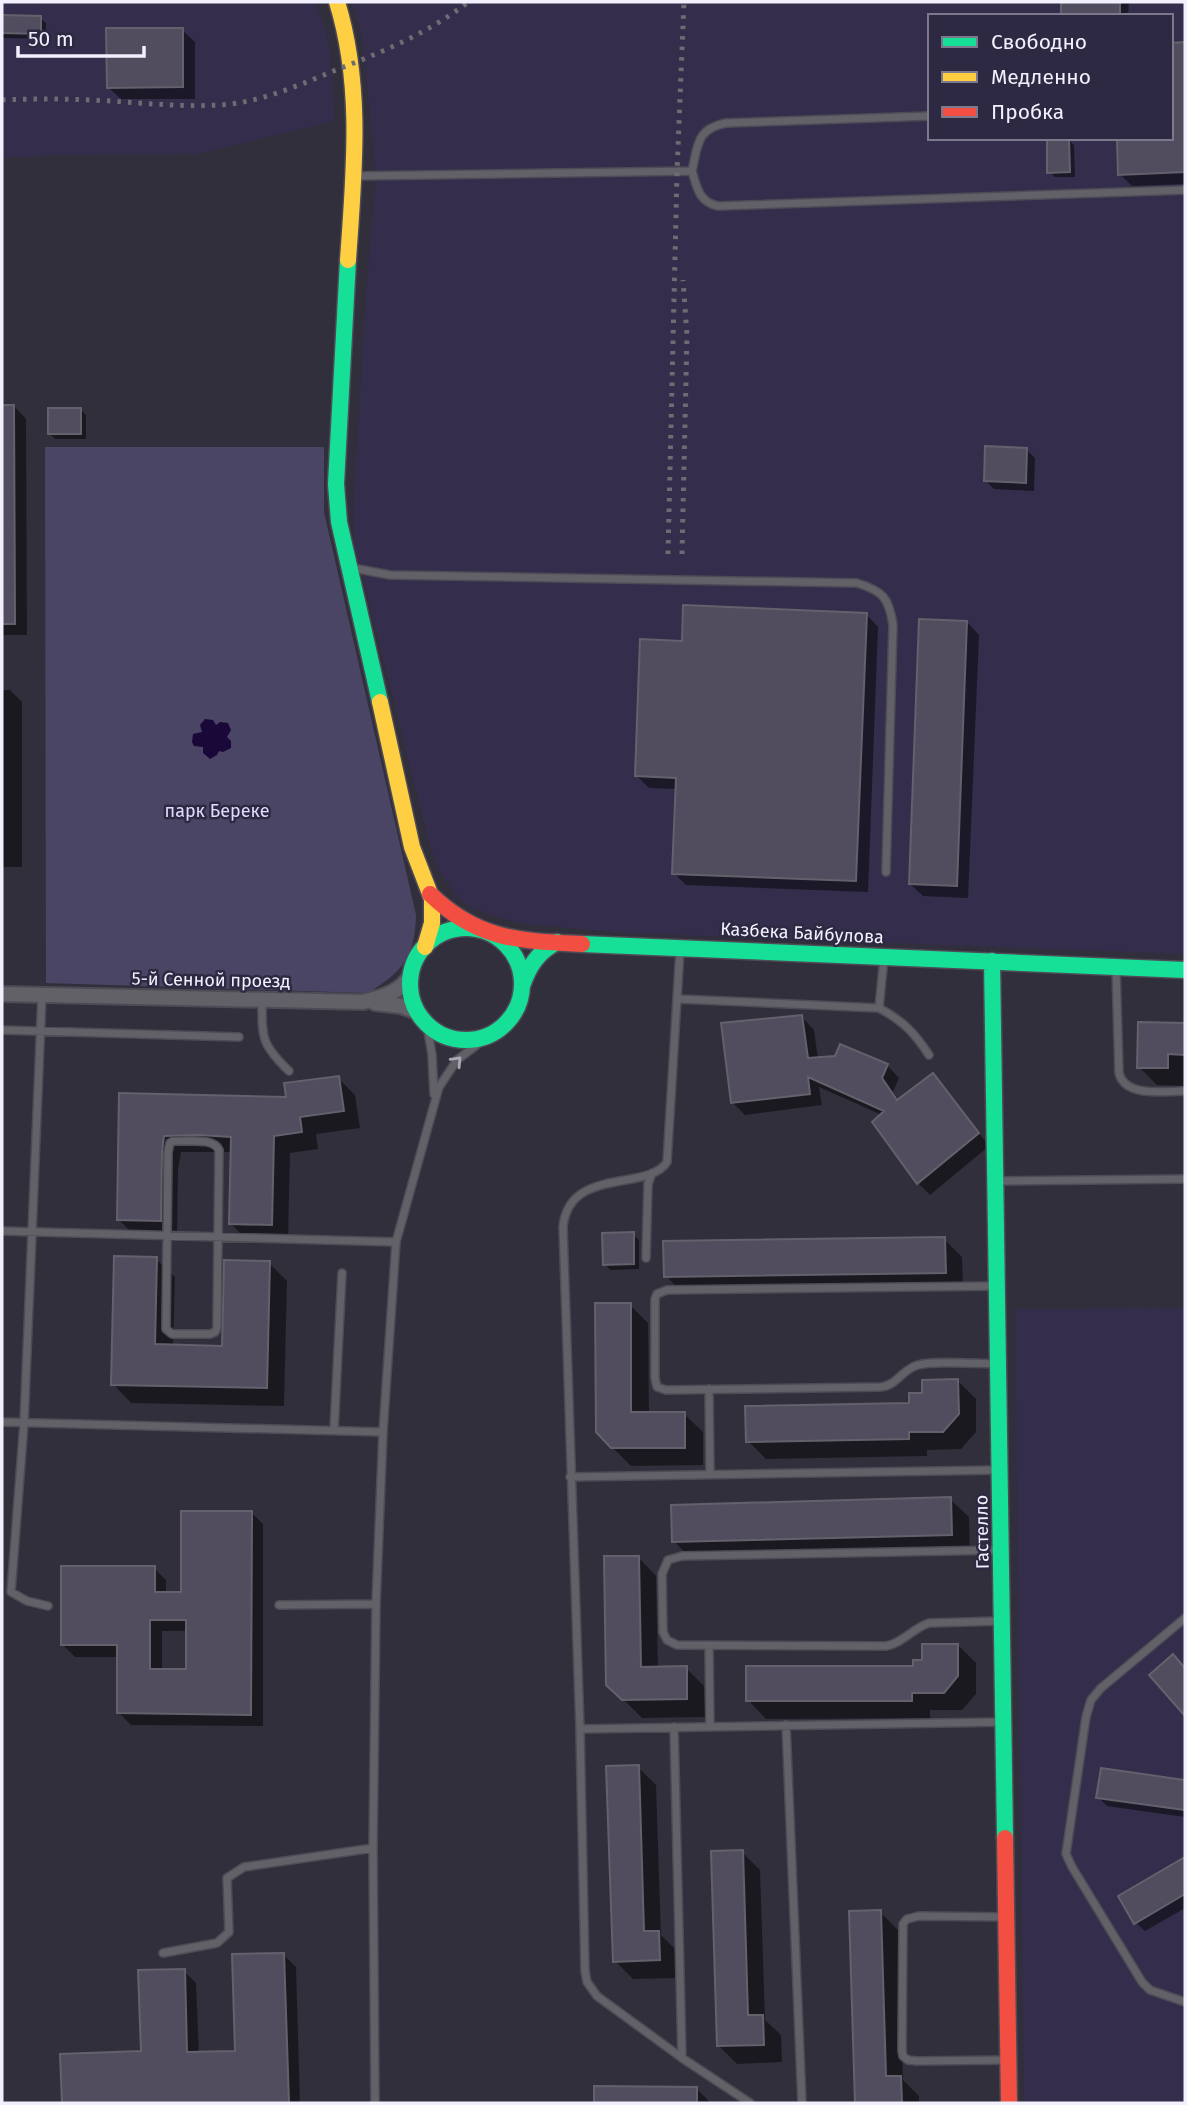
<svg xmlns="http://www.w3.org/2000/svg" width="1187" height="2105" font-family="'Fira Sans',sans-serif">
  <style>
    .built { fill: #342d4b; fill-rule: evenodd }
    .green { fill: #4b4565 }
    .water { fill: #190838 }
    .shadow { fill: #0007; fill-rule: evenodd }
    .building { fill: #514d5e; stroke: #64616c; stroke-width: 2; fill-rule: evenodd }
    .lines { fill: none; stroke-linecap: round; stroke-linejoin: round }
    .lane-casing { stroke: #4e4b56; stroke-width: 10 }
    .street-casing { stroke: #4e4b56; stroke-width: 18 }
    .fast-casing { stroke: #4e4b56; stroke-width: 19 }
    .slow-casing { stroke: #4e4b56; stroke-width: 19 }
    .jam-casing { stroke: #4e4b56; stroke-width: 19 }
    .lane { stroke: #626167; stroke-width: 7 }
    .street { stroke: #626167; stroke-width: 14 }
    .fast { stroke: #16e098; stroke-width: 16 }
    .slow { stroke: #ffcf43; stroke-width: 16 }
    .jam { stroke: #f24e42; stroke-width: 16 }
    .rail { stroke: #6e6b73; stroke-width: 5; stroke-dasharray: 3.5 7; stroke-linecap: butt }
    .oneway { stroke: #aaa8b2 }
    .labels { text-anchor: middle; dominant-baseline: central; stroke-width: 5; stroke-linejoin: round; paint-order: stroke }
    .park-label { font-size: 18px; fill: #e0dbff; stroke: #2e2942 }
    .street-label { font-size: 18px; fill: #f2f0fd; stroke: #2e2942 }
  </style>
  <rect width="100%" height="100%" fill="#322f3c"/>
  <path class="built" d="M2,2H315L324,25L330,48L335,121L198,154L57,155L2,158Z
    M351,2H1185V954L622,933L518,923L473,909L460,900L440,872L430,846L354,545L353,514L366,292L376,177L363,45L357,15ZM930,16H1171V138H930Z
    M1185,1308V2103H1024L1015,1309Z"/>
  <path class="green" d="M45,447H324V512L416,915C415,957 403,971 368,993L46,983Z"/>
  <path class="water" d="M205,719L213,720L216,725L220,722L228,723L231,730L227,737L231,741V748L223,752L219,751L217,755L210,759L203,753V747L194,746L192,742L193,734L202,732L200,725Z"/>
  <path class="shadow" d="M1063,2H1129L1128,16H1065L1063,13Z
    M2,16L40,18L46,23V39L3,38Z
    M182,30L195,42V99H121L108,87Z
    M1185,44V184L1132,186L1120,174L1171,138V45Z
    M1069,140L1074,145L1075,177H1055L1049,172Z
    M14,406L26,419L27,635H2V407Z
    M81,410L86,415V439H55L50,434Z
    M1026,449L1035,458L1034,491L994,489L985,480Z
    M866,614L878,627L868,892L686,885L674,873L678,789L649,788L637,776L683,643Z
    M967,622L979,635L968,898L923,896L910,884Z
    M2,690H10L22,702V867H2Z
    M802,1017L814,1030L818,1059L887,1065L899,1078L893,1092L899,1100L932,1075L944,1088L989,1146L930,1195L918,1183L874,1122L882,1115L819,1087L822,1105L745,1115L732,1102Z
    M1140,1023L1185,1025V1086L1157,1085L1139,1067Z
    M338,1078L355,1095L360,1128L316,1134L318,1149L290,1153L288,1241H248L231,1224L232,1152H181L178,1170L177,1237L135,1236L118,1219L121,1095L288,1098Z
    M633,1234L639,1240V1269L610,1270L605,1264Z
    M944,1239L962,1257L963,1290L684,1294L666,1276Z
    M156,1259L175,1277L173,1346L224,1347L269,1263L287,1281L284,1406L131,1403L113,1384Z
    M630,1305L648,1323L649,1414H684L703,1432V1465L631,1466L612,1447Z
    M958,1381L976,1399V1432L961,1449L927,1450V1456L766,1459L748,1441L911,1405Z
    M950,1499L969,1517L970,1552L692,1560L674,1541Z
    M251,1512L263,1524V1726L131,1725L119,1713V1657H75L63,1645L154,1568L166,1580V1594H183ZM162,1631H188V1671H162Z
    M638,1557L656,1576L658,1668H686L704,1686L705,1717L642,1718L608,1684Z
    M958,1645L976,1663V1694L962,1710H930V1718L766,1719L748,1700L915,1668Z
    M638,1767L656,1785L661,1935L677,1951V1978L633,1979L615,1961Z
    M1102,1770L1185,1782V1817L1107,1806L1098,1797Z
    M742,1852L760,1870L765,2020L781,2035L782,2062L737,2064L719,2046Z
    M1185,1859V1908L1145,1931L1136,1923L1121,1897Z
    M880,1912L898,1930L903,2080L919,2096V2103H857L850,1913Z
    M284,1955L296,1967L300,2103H64L62,2055L142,2053L184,1971L196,1983L199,2054L237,2053Z
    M595,2088L697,2089L709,2101V2103H595Z"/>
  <path class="building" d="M1061,2H1120V16L1061,14Z
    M2,15L41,16V34L2,33Z
    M106,28H183V87L107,88Z
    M1185,42V172L1118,175L1117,138H1171V43Z
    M1047,138H1069L1070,172L1047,173Z
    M2,405H14L15,624H2Z
    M48,408H81V434H48Z
    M985,446L1027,448L1026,483L984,481Z
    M683,605L867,613L856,881L672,874L676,778L635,776L640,639L682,641Z
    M919,619L967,621L957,886L909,884Z
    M802,1015L808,1058L835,1056L840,1044L888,1064L882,1078L897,1100L933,1073L979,1133L917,1184L872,1122L884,1111L808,1077L810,1094L731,1103L721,1023Z
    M1138,1022L1185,1023V1055L1168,1054V1068H1137Z
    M339,1076L344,1111L300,1117L302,1132L274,1136L272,1225L229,1224L231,1137L200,1135L164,1136L162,1152L161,1221L117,1220L119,1093L286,1097L284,1083Z
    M634,1232V1264L603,1265L602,1233Z
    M945,1237L946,1273L664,1277L663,1241Z
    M114,1256L157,1257L155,1344L222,1346L224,1260L270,1261L267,1388L111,1385Z
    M595,1303H631V1412H685V1448H611L596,1432Z
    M958,1379L959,1414L943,1432H909V1439L746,1442L745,1406L909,1403V1393H922V1380Z
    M951,1497L952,1535L672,1542L671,1505Z
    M181,1511H252L251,1715L117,1713V1645H61V1566H155V1592H181ZM150,1620H186V1669H150Z
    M604,1556H639L641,1667L687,1666V1699L622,1700L606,1685Z
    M922,1644H958V1676L944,1693H912V1701H746V1666H913V1660H922Z
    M1173,1654L1185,1668V1716L1149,1675Z
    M639,1765L644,1931H659L660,1960L613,1962L606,1766Z
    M1101,1768L1185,1780V1810L1096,1798Z
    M743,1850L748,2015H763L764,2045L717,2046L711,1851Z
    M1185,1857V1894L1134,1924L1118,1896Z
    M881,1910L886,2076H901L902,2103H855L849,1911Z
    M284,1953L289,2103H62L60,2054L141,2051L138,1970L185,1969L187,2052L235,2051L232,1954Z
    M594,2086L697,2087V2103H594Z"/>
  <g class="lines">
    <g class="lane-casing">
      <path id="lane" d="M692,171C698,145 696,129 726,123L930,116
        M354,176L692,171C697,188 699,202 718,206L1185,190
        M353,568L390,575L857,583C883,591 889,598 893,625L886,872
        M680,950L667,1162C648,1192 569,1166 563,1227L580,1729L585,1971L587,1982L597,1996L682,2058L750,2103
        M1116,968L1119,1073C1125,1098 1165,1091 1185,1091
        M678,999L879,1008L884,958
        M262,1000C262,1038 261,1044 289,1071
        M879,1008C903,1021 914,1032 929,1055
        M427,1025L432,1055L434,1094
        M2,1030L239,1037
        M174,1141C188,1142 213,1137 219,1150L217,1328L215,1332L210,1334H172L166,1329L168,1152L170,1143Z
        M996,1181L1185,1179
        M2,1231L396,1242
        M646,1258L648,1184L652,1173
        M996,1286L667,1290L657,1294L655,1299V1378L657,1387L666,1390L880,1387C897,1386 902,1369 918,1365C934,1360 978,1364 998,1364
        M709,1389L710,1475
        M2,1422L383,1432
        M24,1423L42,995
        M24,1423L11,1592L27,1601L48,1606
        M334,1430L342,1273
        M570,1477L999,1470
        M1001,1550L682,1556L668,1560L662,1574L663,1632L667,1640L677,1645L886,1646C903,1643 913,1628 929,1623L1001,1621
        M279,1605L376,1604
        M1185,1618L1101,1688L1091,1700L1086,1717L1066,1854L1072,1867L1142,1982L1150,1990L1185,2002
        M709,1645L710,1727
        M786,1725L802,2103
        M674,1727L682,2058
        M580,1729L1003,1722
        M1006,1917L919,1916L907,1919L903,1924L902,2050L903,2056L908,2060L916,2061L1008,2060
        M163,1953L217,1943L229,1932L227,1878L244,1867L373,1848
        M375,2103L373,1848L376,1604L383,1432L396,1242L439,1087L457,1060L494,1032"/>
    </g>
    <g class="street-casing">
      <path id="street" d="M2,994L363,1002C382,997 400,993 411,975
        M375,1003L401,1006L417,1012"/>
    </g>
    <g class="fast-casing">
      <path id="fast" d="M348,260L336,484L339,522L380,702
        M410 984a56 56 0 1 1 112 0a56 56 0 1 1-112 0Z
        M582,944L1185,970
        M992,961L1005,1838
        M522,986C529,966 538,952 557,942"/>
    </g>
    <g class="slow-casing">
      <path id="slow" d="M337,2C363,86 354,173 348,260
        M380,702L412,847L432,899V923L425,947"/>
    </g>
    <g class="jam-casing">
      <path id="jam" d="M430,894C477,940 520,941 582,944
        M1005,1838L1009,2103"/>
    </g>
    <use href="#lane" class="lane"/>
    <use href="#street" class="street"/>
    <use href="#fast" class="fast"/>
    <use href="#slow" class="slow"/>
    <use href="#jam" class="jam"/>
    <path class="rail" d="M2,100C43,98 83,99 124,102C156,104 187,107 219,105C260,103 299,85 336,70C382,52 429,33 468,2
      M668,554L677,172L684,2
      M682,554L687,335L683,280"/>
  </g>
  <defs><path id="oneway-chevron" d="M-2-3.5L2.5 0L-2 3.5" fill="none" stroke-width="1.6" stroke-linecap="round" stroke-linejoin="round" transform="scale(1.75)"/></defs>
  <use class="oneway" href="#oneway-chevron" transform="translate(457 1061) rotate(-47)"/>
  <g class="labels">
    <g class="park-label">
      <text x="217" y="811">парк Береке</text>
    </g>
    <g class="street-label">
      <text transform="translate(802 933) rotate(3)">Казбека Байбулова</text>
      <text transform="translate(211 980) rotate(1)">5-й Сенной проезд</text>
      <text transform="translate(982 1532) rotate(-91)">Гастелло</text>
    </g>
  </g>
  <rect width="1187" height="2105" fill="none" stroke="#f2f0fd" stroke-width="7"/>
  <rect x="928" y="14" width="245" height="126" fill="#2e2942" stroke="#7c798d" stroke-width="2"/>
  <rect x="942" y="37" width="35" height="10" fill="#16e098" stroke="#7c798d" stroke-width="2"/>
  <text x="991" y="49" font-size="21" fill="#f2f0fd">Свободно</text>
  <rect x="942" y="72" width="35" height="10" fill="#ffcf43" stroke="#7c798d" stroke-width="2"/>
  <text x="991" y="84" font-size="21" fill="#f2f0fd">Медленно</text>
  <rect x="942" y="107" width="35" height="10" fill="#f24e42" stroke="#7c798d" stroke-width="2"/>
  <text x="991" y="119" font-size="21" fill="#f2f0fd">Пробка</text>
  <path d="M18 46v10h126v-10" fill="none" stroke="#f2f0fd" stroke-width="3.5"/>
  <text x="28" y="46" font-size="21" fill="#f2f0fd" stroke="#2e2942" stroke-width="5" paint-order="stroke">50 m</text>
</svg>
